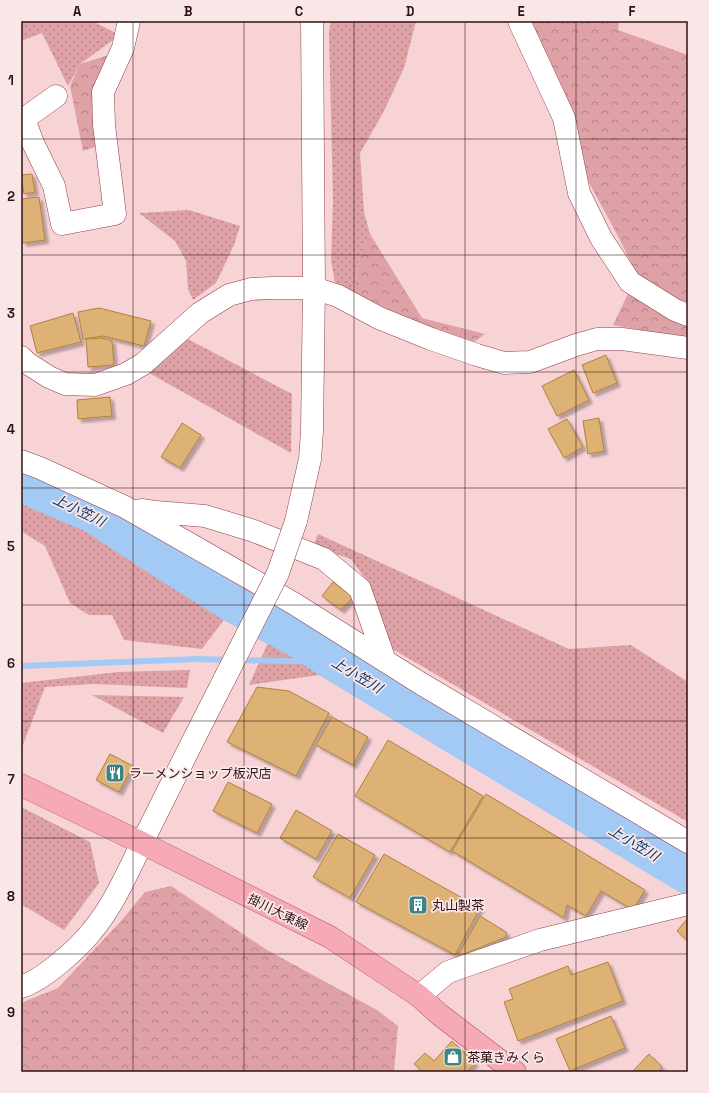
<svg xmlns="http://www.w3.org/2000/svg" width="709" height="1093" font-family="'Space Grotesk','Noto Sans JP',sans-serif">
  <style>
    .grass { fill: url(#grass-dots) }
    .forest { fill: url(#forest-crowns) }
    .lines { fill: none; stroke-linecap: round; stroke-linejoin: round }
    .stream { stroke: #a3c9f5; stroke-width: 6 }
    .river { stroke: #a3c9f5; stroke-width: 37 }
    .building { fill: #deb175; stroke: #b1813b; filter: url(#shadow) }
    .minor-casing { stroke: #8d404b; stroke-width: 23 }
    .major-casing { stroke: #ad505c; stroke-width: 23 }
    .minor { stroke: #fff; stroke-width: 22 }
    .major { stroke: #f6aab5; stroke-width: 22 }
    .minor-bridge-casing { stroke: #8d404b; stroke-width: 23; stroke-linecap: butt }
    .minor-bridge { stroke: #fff; stroke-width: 22 }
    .grid { fill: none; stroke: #301015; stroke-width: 1; stroke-opacity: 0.55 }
    .labels { text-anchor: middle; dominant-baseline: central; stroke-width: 3.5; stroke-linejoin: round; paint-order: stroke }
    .poi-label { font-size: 13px; fill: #301015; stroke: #f9e6e7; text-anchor: start }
    .street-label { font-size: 13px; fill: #301015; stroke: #f9e6e7 }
    .water-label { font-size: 14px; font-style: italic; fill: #093a6b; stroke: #f9e6e7 }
    .neatline { fill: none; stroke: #301015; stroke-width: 1.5 }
    .grid-label { font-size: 13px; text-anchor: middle; font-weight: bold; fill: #301015 }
  </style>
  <defs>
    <pattern id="grass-dots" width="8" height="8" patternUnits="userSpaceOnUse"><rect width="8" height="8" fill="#dda1a6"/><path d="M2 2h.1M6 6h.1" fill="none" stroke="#b48286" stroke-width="1.8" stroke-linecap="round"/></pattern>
    <pattern id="forest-crowns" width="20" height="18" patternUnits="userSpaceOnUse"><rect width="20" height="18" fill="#dda1a6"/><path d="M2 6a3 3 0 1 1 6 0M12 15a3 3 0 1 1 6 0" fill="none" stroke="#b48286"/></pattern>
    <filter id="shadow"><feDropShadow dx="3.5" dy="3.5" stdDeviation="1" flood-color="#0004"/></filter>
  </defs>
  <rect width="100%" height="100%" fill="#f8d3d6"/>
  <path class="grass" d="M21,21H92L120,35L80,64L68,86L42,33L21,41Z
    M331,21H416L404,68L383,113L360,153L364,212L370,234L359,258L354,292L335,282L331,261L333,201L329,32Z
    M189,210L240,226L234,245L216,283L193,300L188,289L186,261L175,241L139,213Z
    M186,338L292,394L291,453L149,373Z
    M21,468L161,534L688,848V896L670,882L396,718L319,675L249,685L271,636L229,613L202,649L124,640L112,615H89L70,603L45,546L21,531Z
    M318,534L569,649L631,645L688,682V822L389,647L367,581L351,559L313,546Z
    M190,670L187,688L94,684L45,687L21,750V683L118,672Z
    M92,695L184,697L163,733Z
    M21,807L90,842L99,883L64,930L21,904Z"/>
  <path class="forest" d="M527,21H619L618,30L688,55V328L686,338L613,325L637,275L619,238L586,177Z
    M112,54L101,145L83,151L70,86L80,64Z
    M370,234L422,318L485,334L474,342L406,319L354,292L359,258Z
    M171,886L267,950L377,1010L398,1026L394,1072H21V1003L58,988L121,921L145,892Z"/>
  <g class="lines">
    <path class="stream" d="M238,660L333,662
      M21,666L198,659L229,660"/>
    <path class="river" d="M21,484L94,515L161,559L236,606L303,642L333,662L688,876"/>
  </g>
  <path class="building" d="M32,174L35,192L24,194L21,175Z
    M39,197L45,240L23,243L21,232V199Z
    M99,308L151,321L144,346L103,336L83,339L78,312Z
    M73,313L81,342L37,353L30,326Z
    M102,338L112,341L114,365L88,367L86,339Z
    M606,355L617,383L593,393L582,365Z
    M574,370L589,400L557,416L542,386Z
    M110,397L112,416L78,419L77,400Z
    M599,418L604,451L588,454L583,421Z
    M567,419L583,447L564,458L548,429Z
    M182,423L201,435L180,468L161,457Z
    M333,582L353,597L341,610L322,596Z
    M257,687L289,691L329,713L296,776L227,742Z
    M332,717L368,737L353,765L316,745Z
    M388,740L483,796L450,852L355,796Z
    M110,754L133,766L119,792L96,780Z
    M228,782L272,804L257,833L213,811Z
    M486,794L645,890L633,910L601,891L586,916L567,905L564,918L452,851Z
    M296,810L332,831L316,859L280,838Z
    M338,834L375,855L350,898L313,877Z
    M384,854L480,908L455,955L356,902Z
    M480,916L506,932V937L457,957Z
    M688,918V941L677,931Z
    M608,962L623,1001L518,1041L504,1002L513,999L509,989L568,966L571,975Z
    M611,1016L625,1048L570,1071L556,1039Z
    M452,1041L475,1063L467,1072H423L414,1064L425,1053L434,1061Z
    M649,1054L662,1067L658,1072H632Z"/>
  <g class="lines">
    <g class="minor-casing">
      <path id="minor" d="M519,21L564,118L579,193L601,238L630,282L675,310L688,315
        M56,96L24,119L33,143L54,186L62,224L115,214L104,125L103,92L123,48L129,21
        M21,357L27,363L49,377L65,384L95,385L126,374L143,364L200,313L229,295L251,289L273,288H314L338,296L379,318L431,339L477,355L504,363L530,362L576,345L597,339H622L688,348
        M21,461L40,468L125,507L293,603L420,683L688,842
        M136,511L143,510L156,512L205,516L254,531L324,559L360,589L385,661
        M296,521L310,459L312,431L314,288L312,21
        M21,987C43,980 78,949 92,931C114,905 128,871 143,841C170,787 197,732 225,678
        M419,996L448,972L540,940L688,904"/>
    </g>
    <g class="major-casing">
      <path id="major" d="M21,785L142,843L330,937L419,996L440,1015L515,1072"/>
    </g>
    <use href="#minor" class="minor"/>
    <use href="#major" class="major"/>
    <g class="minor-bridge-casing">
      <path id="minor-bridge" d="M225,678L278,573L296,521"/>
    </g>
    <use href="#minor-bridge" class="minor-bridge"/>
  </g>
  <path class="grid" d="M133,21V1072M244,21V1072M354,21V1072M465,21V1072M576,21V1072M21,139H688M21,255H688M21,372H688M21,488H688M21,605H688M21,721H688M21,838H688M21,954H688"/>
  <defs>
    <g id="restaurant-square" transform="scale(1)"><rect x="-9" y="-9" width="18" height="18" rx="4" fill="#3d8583" stroke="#f9e6e7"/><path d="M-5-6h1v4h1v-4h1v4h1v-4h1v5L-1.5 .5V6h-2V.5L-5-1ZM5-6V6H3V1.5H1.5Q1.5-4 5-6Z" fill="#fff"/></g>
    <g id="building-square" transform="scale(1)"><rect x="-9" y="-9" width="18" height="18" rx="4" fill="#3d8583" stroke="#f9e6e7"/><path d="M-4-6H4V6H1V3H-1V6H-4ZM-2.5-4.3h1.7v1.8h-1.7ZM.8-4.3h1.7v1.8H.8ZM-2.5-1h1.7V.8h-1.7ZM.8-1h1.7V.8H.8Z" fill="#fff"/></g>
    <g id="shop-square" transform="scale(1)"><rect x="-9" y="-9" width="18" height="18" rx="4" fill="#3d8583" stroke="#f9e6e7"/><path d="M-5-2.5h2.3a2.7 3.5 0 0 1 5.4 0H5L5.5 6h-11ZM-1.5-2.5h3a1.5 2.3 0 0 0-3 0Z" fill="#fff"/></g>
  </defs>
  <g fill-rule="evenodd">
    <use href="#restaurant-square" x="115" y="773"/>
    <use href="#building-square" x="418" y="905"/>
    <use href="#shop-square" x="453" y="1057"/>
  </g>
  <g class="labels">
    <g class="poi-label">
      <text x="129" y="773">ラーメンショップ板沢店</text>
      <text x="432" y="905">丸山製茶</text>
      <text x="467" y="1057">茶菓きみくら</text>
    </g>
    <g class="street-label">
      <text transform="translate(278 912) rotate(26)">掛川大東線</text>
    </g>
    <g class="water-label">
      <text transform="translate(79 510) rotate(26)">上小笠川</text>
      <text transform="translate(357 675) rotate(31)">上小笠川</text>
      <text transform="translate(634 843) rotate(31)">上小笠川</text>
    </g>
  </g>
  <rect width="709" height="1093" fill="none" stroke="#f9e6e7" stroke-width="44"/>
  <rect x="22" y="22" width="665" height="1049" class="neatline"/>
  <g class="grid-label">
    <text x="77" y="16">A</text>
    <text x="188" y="16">B</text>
    <text x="299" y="16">C</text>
    <text x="410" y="16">D</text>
    <text x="521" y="16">E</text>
    <text x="632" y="16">F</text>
    <text x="11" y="85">1</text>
    <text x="11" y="201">2</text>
    <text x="11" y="318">3</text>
    <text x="11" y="434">4</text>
    <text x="11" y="551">5</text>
    <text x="11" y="668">6</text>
    <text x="11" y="784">7</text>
    <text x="11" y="901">8</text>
    <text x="11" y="1017">9</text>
  </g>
</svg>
